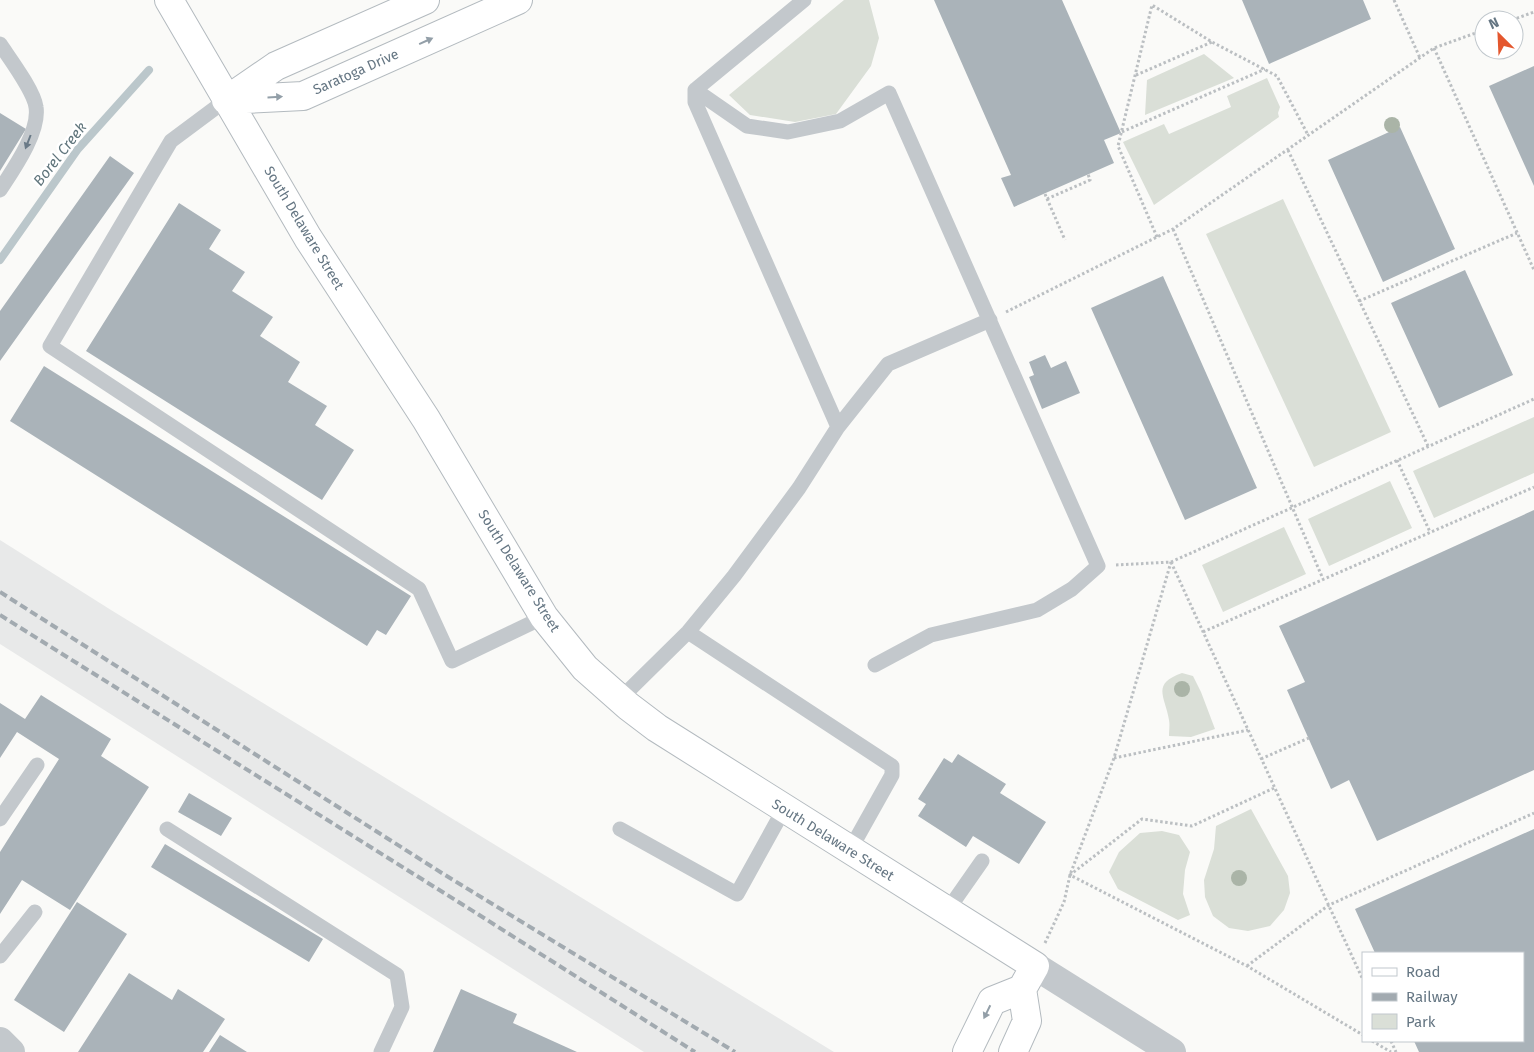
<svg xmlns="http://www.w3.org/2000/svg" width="1534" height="1052" font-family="'Fira Sans',sans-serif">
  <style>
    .built { fill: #e8e9e9 }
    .green { fill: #dadfd7 }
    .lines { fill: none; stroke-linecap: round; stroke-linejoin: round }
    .stream { stroke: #bbc7cb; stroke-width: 8 }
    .building { fill: #aab3b9 }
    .secondary-casing { stroke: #b3babf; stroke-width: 30 }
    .path { stroke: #bbbfc2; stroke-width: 3; stroke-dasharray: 2.5 2.5; stroke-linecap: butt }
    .service { stroke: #c3c8cc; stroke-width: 15 }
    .tertiary { stroke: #c3c8cc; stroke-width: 28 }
    .secondary { stroke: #fff; stroke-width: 28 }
    .rail { stroke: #a2aab0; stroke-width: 4; stroke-dasharray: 8 4; stroke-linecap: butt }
    .tree { fill: #aab4a7 }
    .oneway { fill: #939fa8 }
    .oneway2 { fill: #6a7a87 }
    .labels { text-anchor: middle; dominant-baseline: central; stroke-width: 5; stroke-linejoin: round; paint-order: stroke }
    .street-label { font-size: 14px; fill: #657683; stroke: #fff }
    .water-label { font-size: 15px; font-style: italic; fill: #60757c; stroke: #fff }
  </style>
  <rect width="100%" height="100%" fill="#fafaf8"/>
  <path class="built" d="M0,540L111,610L834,1052H644L0,644Z"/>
  <path class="green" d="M844,0H869L879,38L871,66L836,114L795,122L750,115L729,95Z
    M1204,54L1234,78L1145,115L1147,80Z
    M1267,78L1280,107L1278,113L1279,117L1154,205L1123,142L1164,124L1169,134L1231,107L1227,96Z
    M1283,199L1391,432L1314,467L1206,234Z
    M1534,417V473L1434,518L1413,471Z
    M1390,481L1412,528L1329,566L1308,519Z
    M1284,527L1306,574L1223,612L1202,565Z
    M1182,673L1193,676L1201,692L1215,729L1191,737L1169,736C1169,730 1170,725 1169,720C1165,696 1151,684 1182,673Z
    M1251,809L1288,876L1290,893L1284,910L1270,926L1248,931L1229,928L1213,916L1205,897L1204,880L1214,849L1216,826Z
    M1162,831L1179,835L1190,852L1185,870L1183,894L1190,915L1178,920L1118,889L1109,872L1119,852L1140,833Z"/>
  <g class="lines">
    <path class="stream" d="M0,260L78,149L149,70"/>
  </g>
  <path class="building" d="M934,0H1062L1121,133L1104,140L1114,163L1014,207L1001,178L1011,175Z
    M1242,0H1363L1371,19L1269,64Z
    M1534,66V186L1489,86Z
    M0,113L26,129L0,171Z
    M1400,127L1455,249L1383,282L1328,160Z
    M110,156L134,173L0,361V311Z
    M179,203L221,230L209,249L245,272L232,291L273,317L260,336L300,362L288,382L327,406L315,425L354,450L322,500L86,351Z
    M1465,270L1513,375L1439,408L1391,303Z
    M1163,276L1257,488L1185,520L1091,308Z
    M1045,355L1051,368L1066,361L1080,393L1042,409L1029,377L1034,375L1029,362Z
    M44,366L411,596L386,635L377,630L367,646L10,421Z
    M1534,510V770L1377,841L1349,780L1331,789L1287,690L1305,682L1279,626Z
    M41,695L111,739L101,756L149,787L70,910L22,880L0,914V852L59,759L17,732L0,758V703L25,719Z
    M958,754L1006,784L1000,793L1046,822L1019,864L973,836L966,847L918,816L926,804L918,799L944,758L952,763Z
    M189,793L232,818L221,836L178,812Z
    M1534,829V1052H1419L1414,1041H1523V953H1375L1355,909Z
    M165,844L323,939L309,962L151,867Z
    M77,902L127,934L64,1032L14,1000Z
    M129,973L172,1000L178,989L225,1019L203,1052H78Z
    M461,989L517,1014L513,1023L577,1052H433Z
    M220,1035L247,1052H209Z"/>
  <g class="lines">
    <g class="secondary-casing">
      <path id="secondary" d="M169,0L308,238L426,419L544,617L585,668L628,706L657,728L1035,966L1022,989L1027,1021L1013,1052
        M228,99L276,66L425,0
        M226,100L303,96L518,0
        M967,1052L992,1001L1022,989"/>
    </g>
    <path class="path" d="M1394,0L1420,58
      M1512,20L1534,12
      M1434,48L1534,270
      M1136,75L1212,42
      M1122,132L1265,69
      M1288,150L1428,446
      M1045,194L1065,240
      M1047,199L1090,180L1088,174
      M1173,229L1323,579
      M1157,237L1118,146L1152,5L1212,42L1277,76L1308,135
      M1359,301L1517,233
      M1006,312L1173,229L1434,48L1484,30
      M1397,460L1430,532
      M1171,562L1363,980
      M1116,565L1171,562L1534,399
      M1203,632L1534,487
      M1114,758L1248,730
      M1261,759L1309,738
      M1274,788L1192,826L1142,819L1070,875L1247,966L1363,1035
      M1045,943L1064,902L1070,875L1114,758L1171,562
      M1247,966L1329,905L1534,813
      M1372,1041L1391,1052
      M1391,1041L1396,1052"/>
    <path class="service" d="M804,0L695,90V102L838,427
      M0,44C10,59 34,91 36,107C40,132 13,170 0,190
      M695,90L747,126L788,132L840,121L889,93L1098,566L1072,589L1037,610L931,635L875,665
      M226,100L171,141L50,346L419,589L452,661L544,617
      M688,632L892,766V775L850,850
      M620,699L688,632L734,576L799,488L838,427L888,364L990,320
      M0,819L37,765
      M167,829L397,975L402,1007L381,1052
      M620,829L737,894L784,809
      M947,911L982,861
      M0,956L35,912"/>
    <path class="tertiary" d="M1035,966L1172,1052
      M0,1041L11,1052"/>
    <use href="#secondary" class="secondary"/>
    <path class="rail" d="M0,592L445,875L735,1052
      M0,615L484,918L695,1052"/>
  </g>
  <g class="tree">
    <circle cx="1392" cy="125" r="8"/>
    <circle cx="1182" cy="689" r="8"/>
    <circle cx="1239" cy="878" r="8"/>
  </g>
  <defs><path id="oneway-solid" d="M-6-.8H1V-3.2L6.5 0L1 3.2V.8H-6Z" transform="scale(1.25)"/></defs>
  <g class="oneway">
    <use href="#oneway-solid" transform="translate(426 41) rotate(-24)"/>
    <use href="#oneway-solid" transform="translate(275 97) rotate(-3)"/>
    <use href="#oneway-solid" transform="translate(987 1012) rotate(116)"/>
  </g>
  <use class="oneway2" href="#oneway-solid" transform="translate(28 142) rotate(111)"/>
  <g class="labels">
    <g class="street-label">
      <text transform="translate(356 72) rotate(-24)">Saratoga Drive</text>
      <text transform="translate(304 228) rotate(59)">South Delaware Street</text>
      <text transform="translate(519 571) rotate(58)">South Delaware Street</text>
      <text transform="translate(833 840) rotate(32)">South Delaware Street</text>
    </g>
    <g class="water-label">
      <text transform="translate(60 154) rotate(-52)">Borel Creek</text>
    </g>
  </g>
  <rect x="1362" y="952" width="162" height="90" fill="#ffffff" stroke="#c1c8cd"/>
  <rect x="1372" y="968" width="25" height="8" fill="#ffffff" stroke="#c1c8cd"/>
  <text x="1406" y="977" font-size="15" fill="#657683">Road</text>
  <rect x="1372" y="993" width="25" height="8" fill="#a2aab0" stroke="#c1c8cd"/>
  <text x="1406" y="1002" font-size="15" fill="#657683">Railway</text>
  <rect x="1372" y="1014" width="25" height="15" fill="#dadfd7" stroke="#c1c8cd"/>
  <text x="1406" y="1027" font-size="15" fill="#657683">Park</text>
  <g transform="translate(1499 35) rotate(336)"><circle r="24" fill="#ffffff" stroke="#c1c8cd"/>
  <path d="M0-4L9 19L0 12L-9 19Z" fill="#e4572e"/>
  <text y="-8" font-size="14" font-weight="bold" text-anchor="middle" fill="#657683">N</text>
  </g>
</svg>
